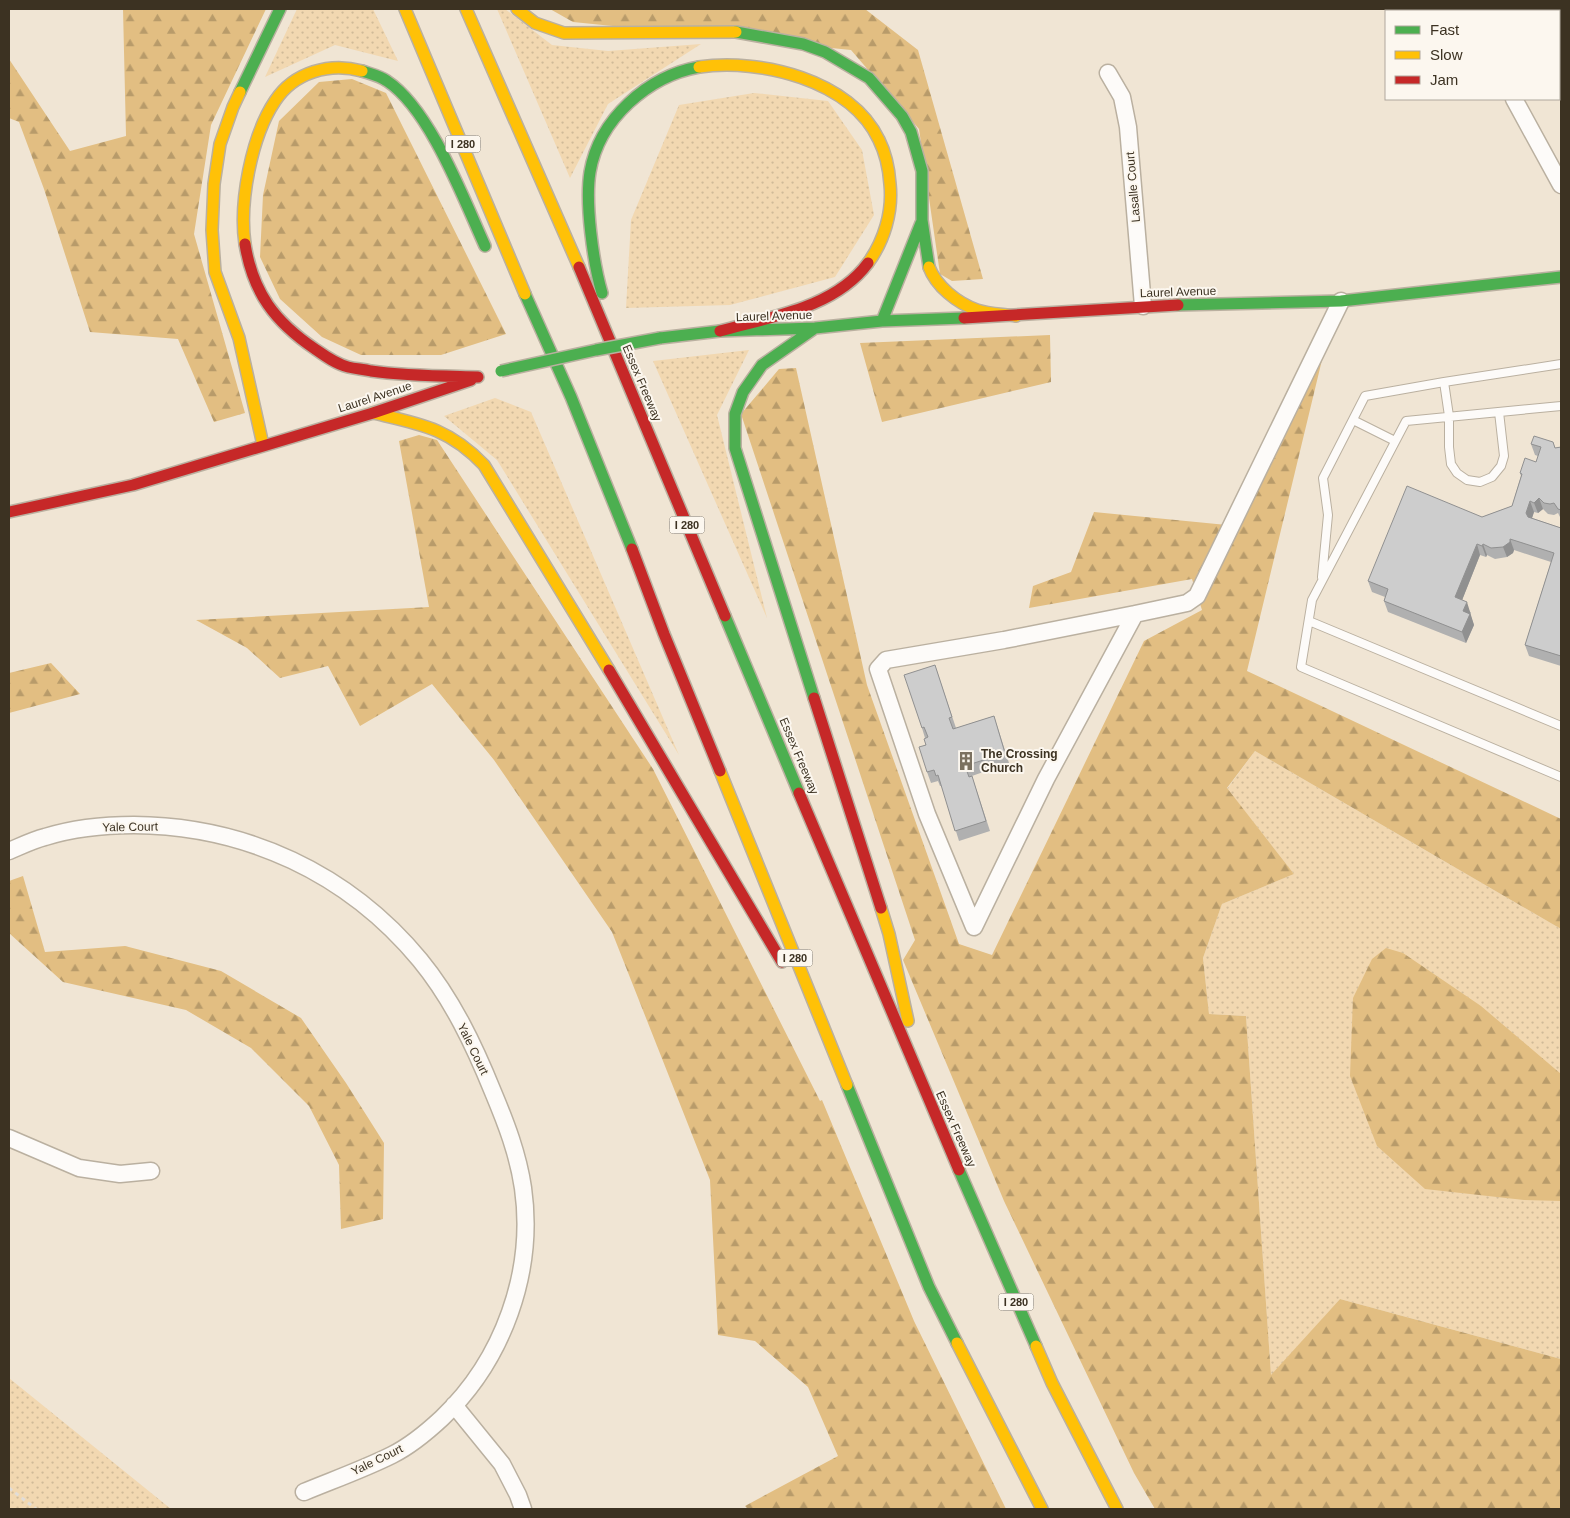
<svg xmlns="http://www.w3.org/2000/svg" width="1570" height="1518" font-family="Helvetica,sans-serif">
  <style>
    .grass { fill: url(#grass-dots) }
    .forest { fill: url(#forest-firs) }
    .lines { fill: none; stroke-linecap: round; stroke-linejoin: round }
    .lane-casing { stroke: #bab0a0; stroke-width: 10 }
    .street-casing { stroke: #bab0a0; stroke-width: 19 }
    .fast-casing { stroke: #bab0a0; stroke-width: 14 }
    .slow-casing { stroke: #bab0a0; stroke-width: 14 }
    .jam-casing { stroke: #bab0a0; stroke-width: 14 }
    .path { stroke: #e1ddd8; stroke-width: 3; stroke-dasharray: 4 4; stroke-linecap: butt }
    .lane { stroke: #fdfbf9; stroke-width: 8 }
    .street { stroke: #fdfbf9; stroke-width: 16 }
    .fast { stroke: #4caf50; stroke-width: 11 }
    .slow { stroke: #ffc107; stroke-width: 11 }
    .jam { stroke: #c62828; stroke-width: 11 }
    .fast-bridge-casing { stroke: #bab0a0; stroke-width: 14; stroke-linecap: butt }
    .fast-bridge { stroke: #4caf50; stroke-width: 11 }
    .wall { fill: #b0b0b0 }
    .shaded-wall { fill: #909090 }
    .building { fill: #cdcdcd; stroke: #909090 }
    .labels { text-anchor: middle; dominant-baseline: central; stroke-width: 4; stroke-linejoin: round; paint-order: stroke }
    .shield { fill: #fcf7ef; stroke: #766d60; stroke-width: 1 }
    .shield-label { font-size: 11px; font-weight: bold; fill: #3c3222 }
    .street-label { font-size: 12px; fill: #3c3222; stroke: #fcf7ef }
    .poi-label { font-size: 12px; font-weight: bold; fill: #3c3222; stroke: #fcf7ef; text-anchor: start }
  </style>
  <defs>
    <pattern id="grass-dots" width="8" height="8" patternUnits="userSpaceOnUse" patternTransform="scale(1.25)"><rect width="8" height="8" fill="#f2d8b1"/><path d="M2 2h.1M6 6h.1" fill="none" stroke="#d0ba98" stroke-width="1.8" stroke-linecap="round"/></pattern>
    <pattern id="forest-firs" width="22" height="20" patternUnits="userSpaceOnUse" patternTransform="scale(1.25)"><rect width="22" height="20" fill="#e2be82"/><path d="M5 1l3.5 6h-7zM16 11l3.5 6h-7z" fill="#b89b6a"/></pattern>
  </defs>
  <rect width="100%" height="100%" fill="#f0e5d4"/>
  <path class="grass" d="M297,9H373L398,61L335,45L265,77Z
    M497,9H505L552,45L608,51L701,44L608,104L570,178Z
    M754,93L828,101L862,150L874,215L835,277L730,305L626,308L631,220L679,105Z
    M749,350L717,415L767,618L653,361Z
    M495,398L531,412L679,755L497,460L444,416Z
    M1255,751L1561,929V1359L1340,1299L1271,1376L1246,1016L1209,1014L1203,958L1222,904L1294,874L1227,789Z
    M9,1378L171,1509H9Z"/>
  <path class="forest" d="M123,9H266L211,125L194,234L245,413L214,422L178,339L90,332L44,189L19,122L9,118V59L70,151L126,136Z
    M550,9H865L918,50L983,279L952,281L940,274L919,129L851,50L573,22Z
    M352,79L386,93L506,334L441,355H361L322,337L280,299L260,257L263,195L279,121L319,82Z
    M1050,335L1051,382L882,422L860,343Z
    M1328,335L1247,671L1561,819V929L1255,751L1227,788L1294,874L1222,904L1203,958L1209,1014L1246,1016L1271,1375L1340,1299L1561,1359V1509H1155L1134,1473L1004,1201L903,960L915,940L741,414L779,369L796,368L867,685L959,944L992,955L1144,641L1202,610L1192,579L1029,608L1033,586L1071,572L1094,512L1237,526Z
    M419,435L437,440L653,769L820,1101L822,1100L914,1321L1006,1509H748L745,1506L838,1456L808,1387L755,1341L718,1335L710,1180L612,932L494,760L432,684L360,726L328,666L280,678L247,648L196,620L429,607L399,441Z
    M51,663L80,694L9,713V673Z
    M23,876L45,952L125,946L221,971L301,1018L346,1083L384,1143L383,1219L341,1229L339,1165L309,1106L251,1048L186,1010L63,982L9,933V881Z
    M1386,948L1403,953L1481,1006L1561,1074V1201L1524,1200L1425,1189L1377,1146L1350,1076L1353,998L1372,959Z"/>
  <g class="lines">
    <g class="lane-casing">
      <path id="lane" d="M1444,382L1449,416V447L1451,464L1457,473L1467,480L1480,482L1492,477L1501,466L1504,456L1499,412
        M1561,406L1406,421L1312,600L1301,667L1561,777
        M1353,420L1395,441
        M1322,577L1328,515L1323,478L1365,396L1444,382L1561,364
        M1309,621L1561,726"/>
    </g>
    <g class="street-casing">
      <path id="street" d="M1463,9L1465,11
        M1559,19L1561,18
        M1108,73L1122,97L1128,127L1143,306
        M1514,99L1561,185
        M1135,614L1046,779L974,927L927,814L878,669L886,660L1004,640Z
        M1135,614L1187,603L1197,596L1341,301
        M9,851C21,846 33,840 45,837C74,828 105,825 134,825C246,826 348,873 420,960C452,999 474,1045 493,1092C506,1123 518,1154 523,1188C535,1272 503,1360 442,1418C427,1432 410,1446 392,1455C364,1469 333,1480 304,1492
        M9,1138L79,1168L120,1174L151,1171
        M454,1405L502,1464L518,1495L523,1509"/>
    </g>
    <g class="fast-casing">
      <path id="fast" d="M736,32L803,44L825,52L869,78L902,116L911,132L922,171V220L929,267
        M362,71C371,74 380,76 387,81C430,109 464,200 485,246
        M240,92L280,9
        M602,293C593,262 585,203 590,172C599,119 648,76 699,67
        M525,294L571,397L632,549
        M1178,305L1341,301L1561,277
        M882,321L921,223
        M660,338L720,331L815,328L882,321L964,318
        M725,616L799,793
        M814,698L735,448V414L743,392L762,365L815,328
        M847,1085L929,1287L957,1343
        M959,1170L1036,1346"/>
    </g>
    <g class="slow-casing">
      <path id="slow" d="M405,9L525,294
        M466,9L579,267
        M517,9L535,23L564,33L736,32
        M699,67C760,58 851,80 879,140C886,154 889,169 890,184C893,212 884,241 868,263
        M240,92L233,107L220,144L214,184L212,230L215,272L239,338L263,445
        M245,244C239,203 251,137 275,101C294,72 330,62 362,71
        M929,267C936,286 957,303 977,310C989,314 1004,314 1016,316
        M373,413C420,424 449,428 484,465L609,670
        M720,771L847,1085
        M881,908L889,934L908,1021
        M957,1343L1042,1509
        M1036,1346L1052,1383L1117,1509"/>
    </g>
    <g class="jam-casing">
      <path id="jam" d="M245,244C253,293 275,322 315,349C325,356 336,364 348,367C356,369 363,369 371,371C406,376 442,376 478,377
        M579,267L725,616
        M964,318L1178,305
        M720,331C770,317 835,308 868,263
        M9,512L133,485L373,413L471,380
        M632,549L664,634L720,771
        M609,670L782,962
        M814,698L881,908
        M799,793L959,1170"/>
    </g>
    <path class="path" d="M9,1488L36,1509"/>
    <use href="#lane" class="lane"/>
    <use href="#street" class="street"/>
    <use href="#fast" class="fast"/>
    <use href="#slow" class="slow"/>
    <use href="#jam" class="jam"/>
    <g class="fast-bridge-casing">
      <path id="fast-bridge" d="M501,371L596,350L660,338"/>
    </g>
    <use href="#fast-bridge" class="fast-bridge"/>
  </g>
  <path class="wall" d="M1553,442L1555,448L1561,447V519L1558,513L1554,515L1548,514L1543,509L1538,513L1534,512L1532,518L1561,528V666L1529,656L1525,645L1551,562L1514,550L1513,553L1507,557L1495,559L1487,555L1486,557L1480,555L1462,600L1471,613L1470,614L1474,625L1466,643L1388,612L1384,601L1385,597L1372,592L1368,581L1482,517L1512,506L1521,476L1520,473L1536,462L1538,456L1535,455L1531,444Z
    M935,665L956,728L994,716L1009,763L969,777L972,776L990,831L959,841L942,786H940L938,781L931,783L927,772L925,738L922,728Z"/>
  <path class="shaded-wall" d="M1539,498L1543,509L1538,513L1534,503Z
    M1530,501L1534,512L1530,524L1526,513Z
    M1510,539L1514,550L1513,553L1507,557L1503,547Z
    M1477,544L1480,555L1459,608L1455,597Z
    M1483,544L1487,555L1486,557L1482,546Z
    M1467,602L1474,625L1466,643L1462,632L1463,611Z"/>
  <path class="building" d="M1534,436L1553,442L1555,448L1561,447V510L1558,509L1554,503L1550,504L1544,503L1539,498L1534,503L1530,501L1526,513L1528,517L1561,528V656L1525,645L1554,553L1510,539V542L1503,547L1491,548L1483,544L1482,546L1477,544L1455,597L1467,602L1463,611L1470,614L1462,632L1384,601L1388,589L1368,581L1407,486L1482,517L1512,506L1522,474L1520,473L1525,458L1536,462L1541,447L1531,444Z
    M935,665L952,717L949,718L953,729L994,716L1005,753L965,766L969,777L972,776L986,821L955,831L938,775L936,776L934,770L927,772L919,747L926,745L924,739L928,737L924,727L922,728L904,675Z"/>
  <defs>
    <g id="building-bare" transform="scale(1.5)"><path d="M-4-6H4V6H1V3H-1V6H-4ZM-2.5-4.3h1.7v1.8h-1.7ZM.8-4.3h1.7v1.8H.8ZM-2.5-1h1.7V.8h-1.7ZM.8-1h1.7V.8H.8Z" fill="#7b7160" stroke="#fcf7ef" stroke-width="2.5" paint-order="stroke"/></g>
  </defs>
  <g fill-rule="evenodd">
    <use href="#building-bare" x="966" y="761"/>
  </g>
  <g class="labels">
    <g class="shield">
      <rect x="445.5" y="135.5" width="35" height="17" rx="4"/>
      <rect x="669.5" y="516.5" width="35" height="17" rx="4"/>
      <rect x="777.5" y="949.5" width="35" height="17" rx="4"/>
      <rect x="998.5" y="1293.5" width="35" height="17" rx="4"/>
    </g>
    <g class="shield-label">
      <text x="463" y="144">I 280</text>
      <text x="687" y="525">I 280</text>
      <text x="795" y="958">I 280</text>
      <text x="1016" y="1302">I 280</text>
    </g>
    <g class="street-label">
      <text transform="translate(1133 187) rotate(-95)">Lasalle Court</text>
      <text transform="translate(1178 292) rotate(-2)">Laurel Avenue</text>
      <text transform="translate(774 316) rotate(-2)">Laurel Avenue</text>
      <text transform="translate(642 383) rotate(67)">Essex Freeway</text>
      <text transform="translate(375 397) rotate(-18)">Laurel Avenue</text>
      <text transform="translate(799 756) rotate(67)">Essex Freeway</text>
      <text transform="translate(130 827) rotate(-1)">Yale Court</text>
      <text transform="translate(473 1049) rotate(64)">Yale Court</text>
      <text transform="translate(956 1129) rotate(66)">Essex Freeway</text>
      <text transform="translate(377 1460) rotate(-26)">Yale Court</text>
    </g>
    <g class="poi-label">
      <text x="981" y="754">The Crossing<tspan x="981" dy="14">Church</tspan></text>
    </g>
  </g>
  <rect width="1570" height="1518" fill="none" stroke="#3c3222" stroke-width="20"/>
  <rect x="1385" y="10" width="175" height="90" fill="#fcf7ef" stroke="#afa89d"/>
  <rect x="1395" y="26" width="25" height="8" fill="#4caf50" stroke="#afa89d"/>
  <text x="1430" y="35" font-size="15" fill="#3c3222">Fast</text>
  <rect x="1395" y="51" width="25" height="8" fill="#ffc107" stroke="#afa89d"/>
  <text x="1430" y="60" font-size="15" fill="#3c3222">Slow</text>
  <rect x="1395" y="76" width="25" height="8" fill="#c62828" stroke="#afa89d"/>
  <text x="1430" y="85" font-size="15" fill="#3c3222">Jam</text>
</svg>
